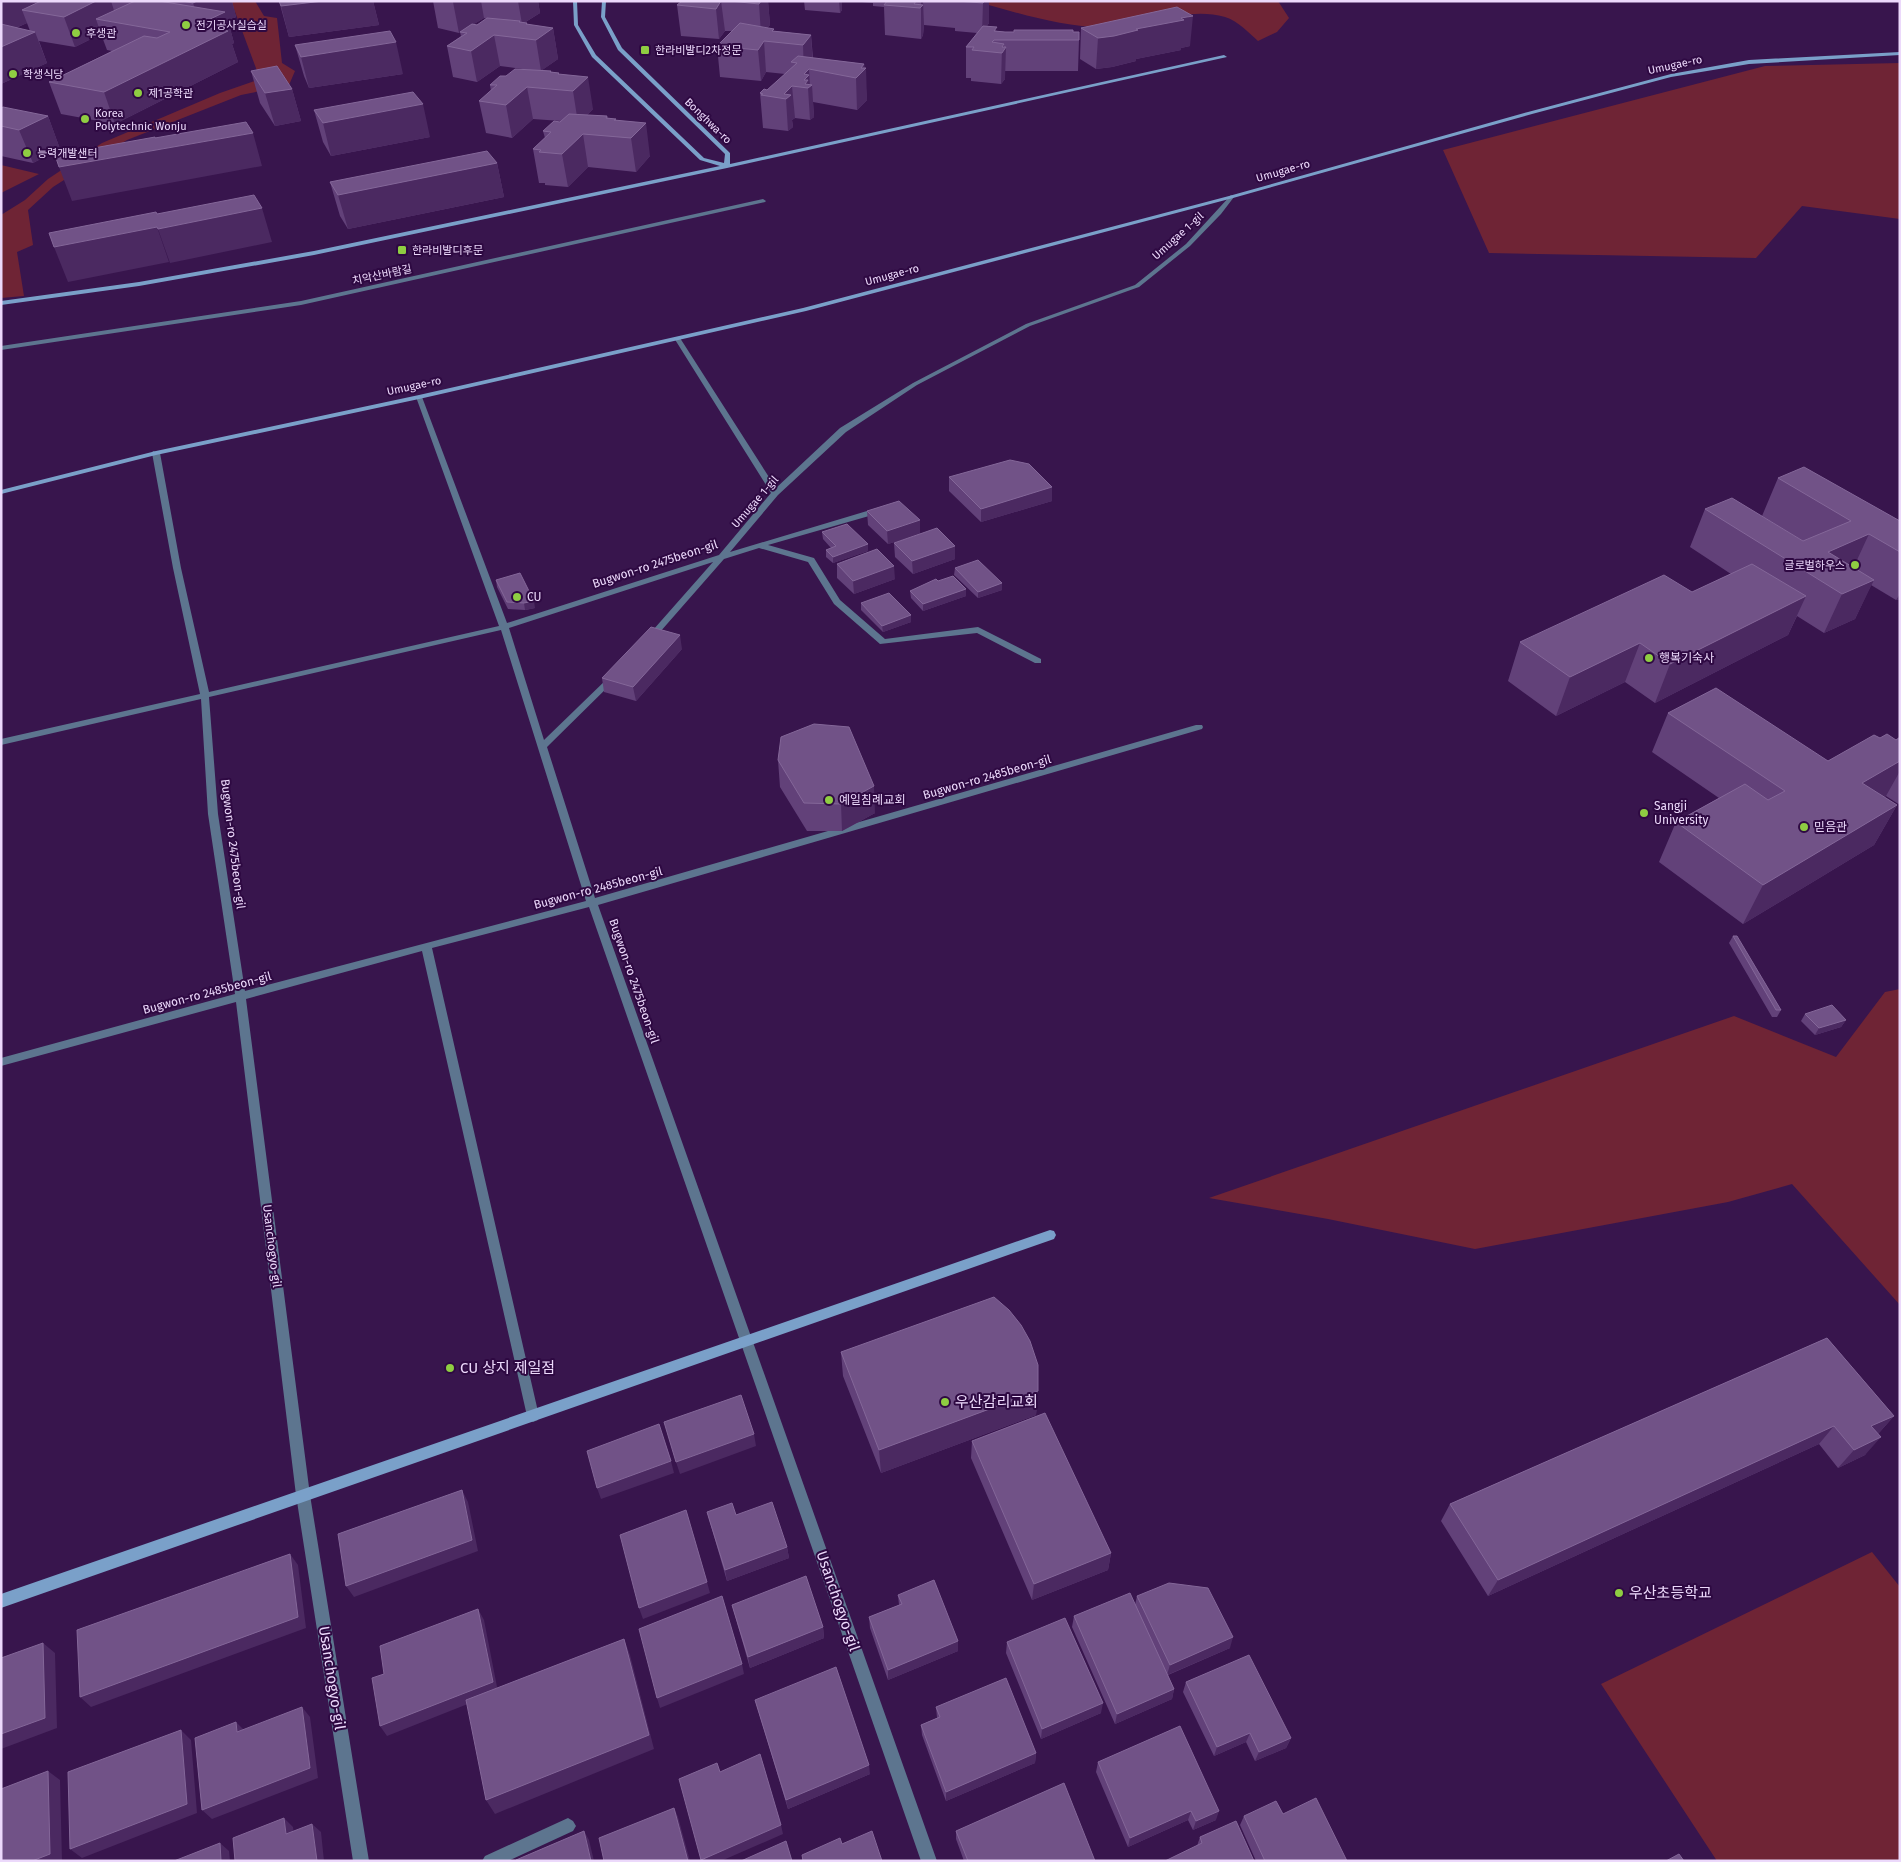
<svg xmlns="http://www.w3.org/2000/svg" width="1901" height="1862" font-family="'Fira Sans','Noto Sans KR',sans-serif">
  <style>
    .green { fill: #6f2435 }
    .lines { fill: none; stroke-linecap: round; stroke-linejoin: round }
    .street { fill: #5d758f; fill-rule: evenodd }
    .secondary { fill: #7aa0c9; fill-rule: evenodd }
    .wall { fill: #624179; fill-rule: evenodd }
    .shaded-wall { fill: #4b2961 }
    .building { fill: #715287; stroke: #846799 }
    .poi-dot { fill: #8fcd42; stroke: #2e0942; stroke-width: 2 }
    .labels { text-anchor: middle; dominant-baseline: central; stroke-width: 4; stroke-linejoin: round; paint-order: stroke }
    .far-poi-label { font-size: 11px; fill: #ecd9fb; stroke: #2e0942; text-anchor: start }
    .far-street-label { font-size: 11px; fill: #ecd9fb; stroke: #2e0942 }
    .street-label { font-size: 12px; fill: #ecd9fb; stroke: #2e0942 }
    .poi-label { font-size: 12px; fill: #ecd9fb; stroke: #2e0942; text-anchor: start }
    .near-poi-label { font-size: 15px; fill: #ecd9fb; stroke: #2e0942; text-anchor: start }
    .near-street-label { font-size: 15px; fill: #ecd9fb; stroke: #2e0942 }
  </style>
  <rect width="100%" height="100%" fill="#38154d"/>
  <path class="green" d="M231,1H255L264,16L277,18L282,63L295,71L289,85L241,95L127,140L53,187L28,210L33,245L17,252L24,296L1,298V215L25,200L48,179L102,143L220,93L260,79Z
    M974,1H1278L1289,18L1277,32L1258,41C1249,33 1238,21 1225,17C1187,6 1149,26 1112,27C1065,29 1019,13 974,1Z
    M1900,63V219L1802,206L1756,258L1489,253L1443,150L1765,66Z
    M1,165L39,174L1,193Z
    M1900,989V1305L1792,1184L1728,1202L1475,1249L1328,1219L1209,1198L1734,1016L1836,1057L1885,992Z
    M1872,1552L1900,1587V1861H1717L1601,1684Z"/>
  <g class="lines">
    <path class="street" d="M1231,195L1234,197L1221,214L1190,246L1139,287L1030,326L917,385L846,432L778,495L730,552L877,508H883V512L768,545L814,558L840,600L885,639L978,627L1041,659V663H1035L977,633L880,644L834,604L808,562L759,548L724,559L653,640H647L646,638L713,562L509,628L544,740L610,676L613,675L617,678L547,747L595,898L1196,725H1202L1203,727L1202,729L598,905L937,1861H921L589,907L432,948L539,1416L538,1420L533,1422L528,1420L527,1416L422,951L246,999L310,1495L369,1861H353L296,1495L236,1002L1,1066V1058L235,994L208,814L201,699L1,745V739L200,694L173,568L152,453L153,451L160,453L181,568L209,692L499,626L416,397L417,396L422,397L507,623L719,555L771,493L674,338L675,337L680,338L776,488L840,428L913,383L1026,324L1135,285L1186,244ZM501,630L586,901L245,991L218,814L209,697Z
      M763,199L766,201L765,202L301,305L1,350V346L301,301Z
      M568,1818L573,1821L576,1826L573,1831L508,1861H482L485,1856Z"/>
    <path class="secondary" d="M573,1H577L578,25L596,55L704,158L724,163L725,154L618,50L601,17L602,1H606L605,17L622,48L730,153V164L1224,55L1227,57L727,168L314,255L139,286L1,305V301L139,282L314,251L720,166L700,160L592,57L574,25Z
      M1900,52V55L1749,64L1671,77L1532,114L1233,198L806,311L419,399L156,455L1,494V490L156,451L419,395L803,308L1229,196L1528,112L1671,74L1749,60Z
      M1050,1230L1054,1231L1056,1235L1054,1239L1,1608V1594Z"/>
  </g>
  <path class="wall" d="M1,1H232L236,17L228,21L234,43L232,44L238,62L115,124L61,114L49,82L112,51L107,50L101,34L75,47L39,41L47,63L1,84ZM27,23L30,31L16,28Z
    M279,1H373L379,25L289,37Z
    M433,1H538L540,13L524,23H527L528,25L553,28L558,59L542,70L559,73V74L593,109L587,115L607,116L608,118L616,120L650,156L636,172L588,167L568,187L545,185V183H539L533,149L545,138L543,131L561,121L533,119L512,138L486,133L479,101L491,91L490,85L506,76L530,70L500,66L477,82L453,77L447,46L461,36L460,32L459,33L438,28ZM484,18L487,19L477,25L474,24Z
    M682,1H768L770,25L767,28L774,31L811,35L813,58L864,64L867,100L857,110L813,102L814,117L810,120L795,118L792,120L793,127L788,131L763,128L760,93L767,90L785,74L766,72L761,81L720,77L717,46L732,31H725L719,39L681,36L677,5Z
    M804,1H842V10L840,13L805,10Z
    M851,1H989V23L987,26L997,31L1005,32H1073L1079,40L1078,71H1005V79L1001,84L971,81V78H966V47L977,33L955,31V28L924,25L923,35L921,39L885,35L884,7L873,6V3Z
    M1081,28L1190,46L1181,48V50L1136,59V61L1112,67L1096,69L1080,59Z
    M295,45L403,74L309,88L304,76Z
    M251,71L292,89L301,121L275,126L260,103Z
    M1,108L48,116L60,149L33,163L1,156Z
    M314,110L430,137L331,156L323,142Z
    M497,163L504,197L348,229L340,216L330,182Z
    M949,477L1052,501L981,522L949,491Z
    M1778,478L1900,521V599L1896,600L1871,585L1855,619L1824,633L1797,616L1788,635L1655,703L1625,682L1556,716L1508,681L1520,642L1692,592L1731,574L1690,547L1705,509L1803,541L1762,516Z
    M867,511L920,534L888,544L868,525Z
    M822,532L868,544V551L833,563L826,557V550L831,548L823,539Z
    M894,543L955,559L913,574L895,557Z
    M837,564L895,579L854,594L837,578Z
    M955,568L1002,583V590L978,598L954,575Z
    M496,580L535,608L525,610L508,609L497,587Z
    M938,581L966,589V596L923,611L911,598L910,591Z
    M861,603L911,622L883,632L861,610Z
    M682,649L636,701L604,692L602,678Z
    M1668,713L1828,761L1880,738L1896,740L1900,737V805L1886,796L1884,797L1897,805L1874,845L1743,924L1659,862L1676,822L1719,798L1652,752Z
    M778,760L875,813L842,831H807L780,787Z
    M1733,936L1781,1010L1777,1017H1772L1729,943Z
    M1805,1014L1846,1020L1841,1027L1815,1035L1801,1021Z
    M1827,1338L1894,1416L1878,1434L1865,1455L1838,1468L1819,1444L1488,1596L1441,1521L1450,1504Z
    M841,1352L1038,1391L1036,1415L881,1473L843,1376Z
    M972,1441L1111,1553L1108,1570L1032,1600L971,1458Z
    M707,1512L736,1515L787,1547L789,1558L727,1581Z
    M898,1595L958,1651L888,1680L870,1628L869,1617L899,1605Z
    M1137,1596L1230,1648L1168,1675L1174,1689L1172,1699L1115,1724L1072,1627L1074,1616L1135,1605Z
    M732,1605L823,1627L824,1638L750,1668Z
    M1007,1642L1101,1713L1041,1739L1006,1653Z
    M1186,1682L1291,1738L1286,1748L1255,1761L1246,1742L1214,1756L1183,1692Z
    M755,1700L870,1774L788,1809Z
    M936,1707L1036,1753L1035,1763L946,1801L922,1735L921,1725L937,1718Z
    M1098,1762L1216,1820L1193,1830L1188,1820L1128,1847L1096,1772Z
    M1283,1814L1347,1861H1256L1240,1825L1244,1816Z
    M956,1831L1095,1861H964L956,1839Z
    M1200,1837L1254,1861L1197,1846Z"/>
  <path class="shaded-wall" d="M1,1H41L22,10L27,23L1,34Z
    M96,1H111L118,23L96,19L101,34L75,47L64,17Z
    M197,1H232L236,17L228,21L234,43L232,44L238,62L115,124L104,92L203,33L193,3Z
    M323,1H373L379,25L289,37L281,6Z
    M455,1H481L484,18L459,33L453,2Z
    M518,1H538L540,13L522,24Z
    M721,1L725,31L719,39L716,9Z
    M761,1H768L770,25L761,34L759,4Z
    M839,1H842V10L840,13Z
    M921,1H923L924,25L923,35L921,39Z
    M984,1H989V23L982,34L983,3Z
    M1193,16L1190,46L1181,48V50L1136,59V61L1112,67L1096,69L1098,38Z
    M553,28L558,59L541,71L536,40Z
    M35,32L47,63L1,84V47Z
    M494,35L500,66L477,82L471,51Z
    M811,35L813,66L809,70L810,86L812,85L814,117L810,120L808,88L804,87V74L803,45Z
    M764,41L766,72L761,81L758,50Z
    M396,42L403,74L309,88L301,57Z
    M1004,44V50L1006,47L1005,79L1001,84L1002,47Z
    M864,64L865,70L866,68L867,100L857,110L856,78L861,68Z
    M588,77L593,109L578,123L573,91Z
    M792,86L795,118L792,120L793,127L788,131L786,99L784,94Z
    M527,87L533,119L512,138L506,105Z
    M292,89L301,121L275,126L265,93Z
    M423,104L430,137L331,156L323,123Z
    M48,116L60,149L33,163L19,130Z
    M646,123L650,156L636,172L631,138Z
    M253,133L262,166L72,201L59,167Z
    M583,134L588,167L568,187L562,154Z
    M497,163L504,197L348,229L338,195Z
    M262,208L272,242L170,263L158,229Z
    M157,227L169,262L68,282L54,247Z
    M1052,487V501L981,522V509Z
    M920,520V534L888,544L887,531Z
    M1869,534L1851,573L1828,552Z
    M868,544V551L833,563V557Z
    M955,546V559L913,574L912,561Z
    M894,566L895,579L854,594L853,581Z
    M1874,580L1855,619L1824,633L1842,594Z
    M1002,583V590L978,598V592Z
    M966,589V596L923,611V604Z
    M1900,594V599L1896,600Z
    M1806,596L1788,635L1655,703L1670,664Z
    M534,601L535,608L525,610L524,603Z
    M911,615V622L883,632L882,626Z
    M680,635L682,649L636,701L633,687Z
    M1640,643L1625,682L1556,716L1570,677Z
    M1900,761V771L1886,796L1841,822L1862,783Z
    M874,786L875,813L842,831L841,804Z
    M1897,805L1874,845L1743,924L1763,885Z
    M1846,1020L1841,1027L1815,1035L1819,1028Z
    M1038,1391L1036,1415L881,1473L879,1450Z
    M1894,1416L1878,1434L1871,1426Z
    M1834,1426L1819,1444L1488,1596L1498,1580Z
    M754,1434L756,1446L680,1474L676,1462Z
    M1881,1437L1865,1455L1838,1468L1854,1450Z
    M671,1461L674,1473L601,1499L597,1488Z
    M462,1490L468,1502L478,1551L354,1597L346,1586Z
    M787,1547L789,1558L727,1581L725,1570Z
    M1111,1553L1108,1570L1032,1600L1034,1584Z
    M290,1554L298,1565L306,1628L91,1707L80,1697Z
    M707,1582L710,1593L643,1619L639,1608Z
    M478,1609L484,1620L498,1692L387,1736L380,1726Z
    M823,1627L824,1638L750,1668L748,1657Z
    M1233,1637L1230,1648L1167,1675L1170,1665Z
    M624,1639L630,1655L654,1749L495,1814L486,1800Z
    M958,1641V1651L888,1680V1670Z
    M43,1643L55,1653L57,1728L1,1749V1734Z
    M742,1664L744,1674L660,1708L657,1698Z
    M1174,1689L1172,1699L1115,1724L1117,1714Z
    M1103,1703L1101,1713L1041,1739L1042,1729Z
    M302,1707L310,1717L318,1778L212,1819L202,1810Z
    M236,1722L246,1732H237Z
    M181,1730L191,1740L197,1813L82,1858L70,1849Z
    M1250,1733L1246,1742L1214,1756L1217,1747Z
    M1291,1738L1286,1748L1255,1761L1259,1752Z
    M1036,1753L1035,1763L946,1801V1792Z
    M869,1765L870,1774L788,1809L786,1800Z
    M48,1771L60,1780L62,1861H32Z
    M674,1808L678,1817L690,1861H688Z
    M1191,1811L1188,1820L1128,1847L1130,1838Z
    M1219,1811L1216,1820L1193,1830L1196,1821Z
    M284,1818L293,1827L295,1843L286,1834Z
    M312,1824L321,1832L324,1861H317Z
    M781,1825L783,1834L721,1861H701V1860Z
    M584,1831L589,1840L594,1861H591Z
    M220,1843L229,1851L230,1861H221Z"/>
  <path class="building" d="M41,1H96L64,17L22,10Z
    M135,1H159L225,12L206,21L213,23L203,27L228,31L104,92L49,82L144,36L157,38L170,32L96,19Z
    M182,1H197L193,3Z
    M279,1H323L281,6Z
    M682,1H721L716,9L677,5Z
    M730,1H761L759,4Z
    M887,1H916L914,4L923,5L920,8L884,5Z
    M957,1H984L983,3Z
    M1177,7L1193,16L1181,18L1184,20L1136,29L1138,30L1114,36L1098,38L1081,28Z
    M487,18L520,21L519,22L527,23L526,24L553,28L536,40L494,35L471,51L447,46L467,33L460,32L472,24L477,25Z
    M740,23L774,29L772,31L811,35L803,45L764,41L758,50L717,46Z
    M1,24L35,32L1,47Z
    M983,26L997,27L994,31L1005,32H1014V30H1073V32H1079V40H994L992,42L1004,44L1002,47H1006L1002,53L972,50L974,47H966Z
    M390,31L396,42L301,57L295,45Z
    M798,56L864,64L861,68H866L856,78L809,69L804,74L809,75L804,80H808L805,84L812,85L808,88L792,86L784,94L791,95L786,99L761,95L763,94L760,93L764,89L767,90L797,63L791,62Z
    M277,66L292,89L265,93L251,71Z
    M515,69L551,71L550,72L559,73L558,74L588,77L573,91L527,87L506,105L479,101L497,85H490L500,76H506Z
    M413,92L423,104L323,123L314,110Z
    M3,107L48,116L19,130L1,126V108Z
    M569,114L607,116L606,118L616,119L614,120L646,123L631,138L583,134L562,154L539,152L541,150L533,149L551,132L543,131L554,121L560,122Z
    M246,122L253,133L59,167L55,155L155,137V138Z
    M487,151L497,163L338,195L330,182Z
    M254,195L262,208L158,229L157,227L54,247L49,233L156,212L157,214Z
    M1010,460L1029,464L1052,487L981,509L949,477Z
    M1804,467L1900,521V552L1869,534L1828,552L1874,580L1842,594L1705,509L1732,498L1803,541L1851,521L1778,478Z
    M899,501L920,520L887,531L867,511Z
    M847,524L868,544L833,557L826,550L836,546L822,532Z
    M937,528L955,546L912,561L894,543Z
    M877,549L894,566L853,581L837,564Z
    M978,560L1002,583L978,592L955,568Z
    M1752,564L1806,596L1670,664L1640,643L1570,677L1520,642L1664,575L1692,592Z
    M520,573L534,601L524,603L507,602L496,580Z
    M953,576L966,589L923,604L910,591L936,579L938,581Z
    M889,593L911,615L882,626L861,603Z
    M651,627L680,635L633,687L602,678Z
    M1716,688L1828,761L1874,735L1880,738L1887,734L1896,740L1900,737V761L1862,783L1897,805L1763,885L1676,822L1745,784L1768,800L1785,791L1668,713Z
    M814,724L849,727L874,786L841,804L804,803L778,760L781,737Z
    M1733,936H1737L1781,1010H1776Z
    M1832,1005L1846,1020L1819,1028L1805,1014Z
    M994,1297L1009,1310L1021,1325L1030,1341L1038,1365V1391L879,1450L841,1352Z
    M1827,1338L1894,1416L1871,1426L1881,1437L1854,1450L1834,1426L1498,1580L1450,1504Z
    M741,1395L754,1434L676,1462L664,1422Z
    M1045,1413L1111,1553L1034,1584L972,1441Z
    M659,1424L671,1461L597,1488L587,1451Z
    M462,1490L472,1540L346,1586L338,1534Z
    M772,1502L787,1547L725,1570L707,1512L732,1503L736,1515Z
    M686,1510L707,1582L639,1608L620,1535Z
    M290,1554L298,1617L80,1697L77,1630Z
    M806,1576L823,1627L748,1657L732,1605Z
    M934,1580L958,1641L888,1670L869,1617L902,1604L898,1595Z
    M1169,1583L1208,1588L1233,1637L1170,1665L1137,1596Z
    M1130,1593L1174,1689L1117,1714L1074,1616Z
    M722,1596L742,1664L657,1698L639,1629Z
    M478,1609L493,1682L380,1726L372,1678L384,1674L380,1646Z
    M1065,1618L1103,1703L1042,1729L1007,1642Z
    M624,1639L649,1735L486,1800L466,1700Z
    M43,1643L45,1718L1,1734V1658Z
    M1249,1655L1291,1738L1259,1752L1250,1733L1217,1747L1186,1682Z
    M836,1667L869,1765L786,1800L755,1700Z
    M1006,1678L1036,1753L946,1792L921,1725L940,1717L936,1707Z
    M302,1707L310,1768L202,1810L195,1738L236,1722L237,1732Z
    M1180,1726L1219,1811L1196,1821L1191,1811L1130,1838L1098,1762Z
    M181,1730L187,1804L70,1849L68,1772Z
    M760,1754L781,1825L701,1860L679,1779L717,1763L720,1772Z
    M48,1771L50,1854L32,1861H1V1789Z
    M1064,1783L1095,1861H968L956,1831Z
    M1316,1798L1347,1861H1265L1244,1816L1276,1801L1283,1814Z
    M674,1808L688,1861H604L599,1838Z
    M284,1818L286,1834L312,1824L317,1861H235L233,1838Z
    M1236,1821L1254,1861H1165L1202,1843L1200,1837Z
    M584,1831L591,1861H516V1860Z
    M872,1831L882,1861H803L802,1855L840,1838L842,1844Z
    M786,1841L792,1861H741Z
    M220,1843L221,1861H174Z
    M1679,1854L1684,1861H1666Z"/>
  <g class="poi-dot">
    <circle cx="186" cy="25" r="5"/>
    <circle cx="76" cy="33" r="5"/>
    <rect x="640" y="45" width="10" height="10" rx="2.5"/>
    <circle cx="13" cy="74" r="5"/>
    <circle cx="138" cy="93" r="5"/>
    <circle cx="85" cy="119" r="5"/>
    <circle cx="27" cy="153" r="5"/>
    <rect x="397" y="245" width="10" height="10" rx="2.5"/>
    <circle cx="1855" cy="565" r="5"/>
    <circle cx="517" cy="597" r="5"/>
    <circle cx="1649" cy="658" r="5"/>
    <circle cx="829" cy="800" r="5"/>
    <circle cx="1644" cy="813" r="5"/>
    <circle cx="1804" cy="827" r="5"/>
    <circle cx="450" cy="1368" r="5"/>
    <circle cx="945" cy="1402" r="5"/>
    <circle cx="1619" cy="1593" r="5"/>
  </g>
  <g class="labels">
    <g class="far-poi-label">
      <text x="196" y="25">전기공사실습실</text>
      <text x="86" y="33">후생관</text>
      <text x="655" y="50">한라비발디2차정문</text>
      <text x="23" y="74">학생식당</text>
      <text x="148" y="93">제1공학관</text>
      <text x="95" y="113">Korea<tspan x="95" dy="13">Polytechnic Wonju</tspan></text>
      <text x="37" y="153">능력개발샌터</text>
      <text x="412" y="250">한라비발디후문</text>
      <text x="1845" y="565" text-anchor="end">글로벌하우스</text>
    </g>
    <g class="far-street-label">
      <text transform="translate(1675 65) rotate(-12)">Umugae-ro</text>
      <text transform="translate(708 121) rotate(44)">Bonghwa-ro</text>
      <text transform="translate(1283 171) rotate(-16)">Umugae-ro</text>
      <text transform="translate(1178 236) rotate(-42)">Umugae 1-gil</text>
      <text transform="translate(382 275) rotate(-12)">치악산바람길</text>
      <text transform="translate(892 275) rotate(-15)">Umugae-ro</text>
      <text transform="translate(414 386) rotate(-12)">Umugae-ro</text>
      <text transform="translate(755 502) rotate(-49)">Umugae 1-gil</text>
    </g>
    <g class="street-label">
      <text transform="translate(655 564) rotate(-18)">Bugwon-ro 2475beon-gil</text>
      <text transform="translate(987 777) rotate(-16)">Bugwon-ro 2485beon-gil</text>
      <text transform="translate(233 844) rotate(83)">Bugwon-ro 2475beon-gil</text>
      <text transform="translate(598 888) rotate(-15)">Bugwon-ro 2485beon-gil</text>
      <text transform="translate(634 981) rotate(71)">Bugwon-ro 2475beon-gil</text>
      <text transform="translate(207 993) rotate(-15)">Bugwon-ro 2485beon-gil</text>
      <text transform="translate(272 1246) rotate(83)">Usanchogyo-gil</text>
    </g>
    <g class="poi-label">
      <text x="527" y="597">CU</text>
      <text x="1659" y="658">행복기숙사</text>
      <text x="839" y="800">예일침례교회</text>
      <text x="1654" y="806">Sangji<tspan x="1654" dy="14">University</tspan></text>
      <text x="1814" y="827">믿음관</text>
    </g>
    <g class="near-poi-label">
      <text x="460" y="1368">CU 상지 제일점</text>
      <text x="955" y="1402">우산감리교회</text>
      <text x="1629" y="1593">우산초등학교</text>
    </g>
    <g class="near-street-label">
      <text transform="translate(838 1601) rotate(71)">Usanchogyo-gil</text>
      <text transform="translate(332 1678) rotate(81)">Usanchogyo-gil</text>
    </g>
  </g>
  <rect width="1901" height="1862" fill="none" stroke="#ecd9fb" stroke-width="5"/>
</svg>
